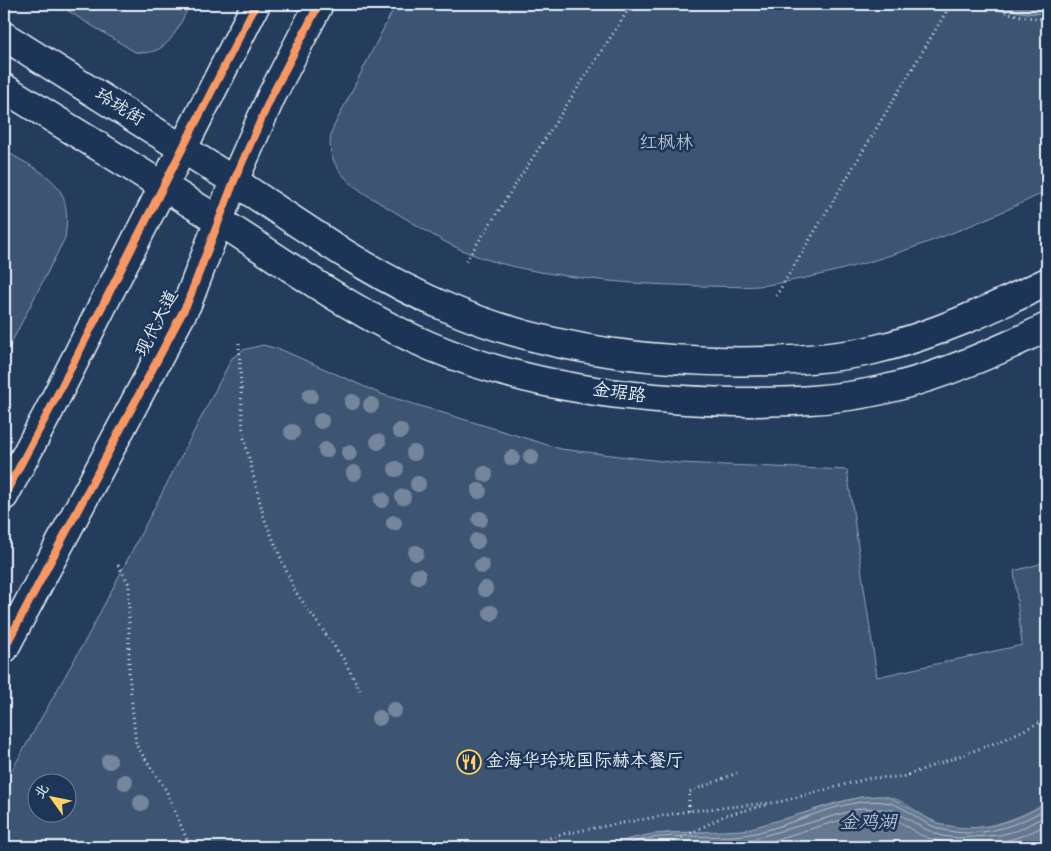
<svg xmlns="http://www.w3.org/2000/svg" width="1051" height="851" font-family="'Indie Flower','LXGW WenKai TC',sans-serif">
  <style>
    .green { fill: #3e5472; stroke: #93a2b5; fill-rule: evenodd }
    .water { fill: #657890; stroke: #99a8ba }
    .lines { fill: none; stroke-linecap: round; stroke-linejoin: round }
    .shore { stroke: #b4c1ce; stroke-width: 1 }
    .secondary-casing { stroke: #e8f1f8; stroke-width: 31 }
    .primary-casing { stroke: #e8f1f8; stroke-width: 31 }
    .path { stroke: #e8f1f8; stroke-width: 3; stroke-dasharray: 1 4; stroke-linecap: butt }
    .secondary { stroke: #1d3557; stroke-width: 28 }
    .primary { stroke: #1d3557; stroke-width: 28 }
    .cycleway-casing { stroke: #1d3557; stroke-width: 11 }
    .cycleway { stroke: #f99763; stroke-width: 8 }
    .tree { fill: #74869c }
    .labels { text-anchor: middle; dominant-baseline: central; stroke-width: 5; stroke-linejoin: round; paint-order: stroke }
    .street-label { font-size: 18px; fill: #e8f1f8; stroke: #1d3557 }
    .park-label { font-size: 18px; fill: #b5c2d0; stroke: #1d3557 }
    .poi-label { font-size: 18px; fill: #e8f1f8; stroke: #1d3557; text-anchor: start }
    .water-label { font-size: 19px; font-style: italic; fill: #b4c1ce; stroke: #1d3557 }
  </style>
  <rect width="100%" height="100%" fill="#253d5d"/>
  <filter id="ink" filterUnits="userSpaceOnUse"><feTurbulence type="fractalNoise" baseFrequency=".02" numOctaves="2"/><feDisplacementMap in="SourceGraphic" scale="10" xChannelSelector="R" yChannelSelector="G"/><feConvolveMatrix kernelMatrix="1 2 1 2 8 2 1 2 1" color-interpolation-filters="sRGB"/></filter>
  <g filter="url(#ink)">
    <path class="green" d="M72,4H190C178,28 168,58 135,52L68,11Z
      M396,4H1047V191C958,234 865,270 767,285C747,288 724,286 703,286C669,285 634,284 600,280C557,275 515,270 474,255C444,244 417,225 390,209C360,191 321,171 332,130Z
      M4,150C46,176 74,181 65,238L4,357Z
      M263,345L282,350L381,394L561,449L678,463L847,470L877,677L1022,645L1014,571L1047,562V802C1014,822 966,839 929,819C913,810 901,797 882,796C835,795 788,824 743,830C699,836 653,825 613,847H4V784L90,632L232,358L243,350ZM38,784H68V814H38Z"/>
    <path class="water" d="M997,4H1047V13C1030,15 1012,12 997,4Z
      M883,796C902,801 914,812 931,820C968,837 1015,824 1047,802V847H613L628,839L653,834L744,830L860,797Z"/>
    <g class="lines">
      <path class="shore" d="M623,847C655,829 708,840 744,835C785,830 842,796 884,802C902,804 913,816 928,824C966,843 1013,829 1047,808
        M643,847L745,841L862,808L892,810L925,829L942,836L958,838L1000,835L1019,830L1047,815
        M753,847C784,838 853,812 882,815C898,817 909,830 923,836C962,851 1011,846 1047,824"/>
      <g class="secondary-casing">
        <path id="secondary" d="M234,181C303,226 371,276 448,308C548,351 660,364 769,361C803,360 839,358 873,350C933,336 991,309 1047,282
          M218,220C288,265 356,315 432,347C529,387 632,400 736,402C784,402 834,401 882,390C939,377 995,353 1047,327"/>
      </g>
      <g class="primary-casing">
        <path id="primary" d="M4,36L234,181
          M4,88L218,220
          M4,496L49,411L256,4
          M4,649L187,304L234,181L271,97L319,4"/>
      </g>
      <path class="path" d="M987,4C1007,14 1025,18 1047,19
        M466,261L632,4
        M776,296L951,4
        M239,343L243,434L264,518L295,591L344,660L360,690
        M118,565L129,584V673L136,745L166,790L190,847
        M689,811V792L737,773
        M521,847L562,834L689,811L779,802L870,778L902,777L1003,740L1047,719
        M664,847L726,815L767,805"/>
      <use href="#secondary" class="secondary"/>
      <use href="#primary" class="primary"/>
      <g class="cycleway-casing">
        <path id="cycleway" d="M4,496L49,411L256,4
          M4,649L187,304L234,181L271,97L319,4"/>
      </g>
      <use href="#cycleway" class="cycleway"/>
    </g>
    <g class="tree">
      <circle cx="310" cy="396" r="8"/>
      <circle cx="352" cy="402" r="8"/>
      <circle cx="371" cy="405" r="8"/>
      <circle cx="321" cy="421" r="8"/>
      <circle cx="400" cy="431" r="8"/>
      <circle cx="292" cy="432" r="8"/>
      <circle cx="378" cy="442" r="8"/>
      <circle cx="326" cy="450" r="8"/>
      <circle cx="349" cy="453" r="8"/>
      <circle cx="414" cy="453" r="8"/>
      <circle cx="531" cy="457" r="8"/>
      <circle cx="512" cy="458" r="8"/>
      <circle cx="396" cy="469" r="8"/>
      <circle cx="354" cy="473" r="8"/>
      <circle cx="485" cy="474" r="8"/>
      <circle cx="418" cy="484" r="8"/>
      <circle cx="479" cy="491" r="8"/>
      <circle cx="403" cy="497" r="8"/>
      <circle cx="382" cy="500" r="8"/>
      <circle cx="480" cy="519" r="8"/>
      <circle cx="394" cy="523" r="8"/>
      <circle cx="477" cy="541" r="8"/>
      <circle cx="416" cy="553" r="8"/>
      <circle cx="482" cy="566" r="8"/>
      <circle cx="418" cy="576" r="8"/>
      <circle cx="485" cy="589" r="8"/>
      <circle cx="491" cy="613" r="8"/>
      <circle cx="394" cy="710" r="8"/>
      <circle cx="379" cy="718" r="8"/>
      <circle cx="109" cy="761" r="8"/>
      <circle cx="125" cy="782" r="8"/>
      <circle cx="141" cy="803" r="8"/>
    </g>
  </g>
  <defs>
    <g id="restaurant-ring" transform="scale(1.25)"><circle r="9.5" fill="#1d3557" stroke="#ffd166" stroke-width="1.5"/><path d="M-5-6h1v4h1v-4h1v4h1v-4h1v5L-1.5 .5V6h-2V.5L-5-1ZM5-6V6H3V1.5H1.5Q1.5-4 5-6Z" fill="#ffd166"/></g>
  </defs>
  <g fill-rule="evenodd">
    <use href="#restaurant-ring" x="469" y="762"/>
  </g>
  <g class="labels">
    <g class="street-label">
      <text transform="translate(119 108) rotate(32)">玲珑街</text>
      <text transform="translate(158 324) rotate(-63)">现代大道</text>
      <text transform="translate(619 394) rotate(8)">金琚路</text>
    </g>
    <g class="park-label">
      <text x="666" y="144">红枫林</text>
    </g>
    <g class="poi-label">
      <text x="486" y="762">金海华玲珑国际赫本餐厅</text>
    </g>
    <g class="water-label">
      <text x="868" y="823">金鸡湖</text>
    </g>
  </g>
  <rect width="1051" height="851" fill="none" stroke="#1d3557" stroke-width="20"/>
  <rect x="10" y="10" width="1031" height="831" fill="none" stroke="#e8f1f8" stroke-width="2" filter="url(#ink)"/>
  <g transform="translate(52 798) rotate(303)"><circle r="24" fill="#1d3557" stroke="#6e8097"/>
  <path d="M0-4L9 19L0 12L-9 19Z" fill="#ffd166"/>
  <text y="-8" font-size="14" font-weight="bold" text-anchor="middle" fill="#e8f1f8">北</text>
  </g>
</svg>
